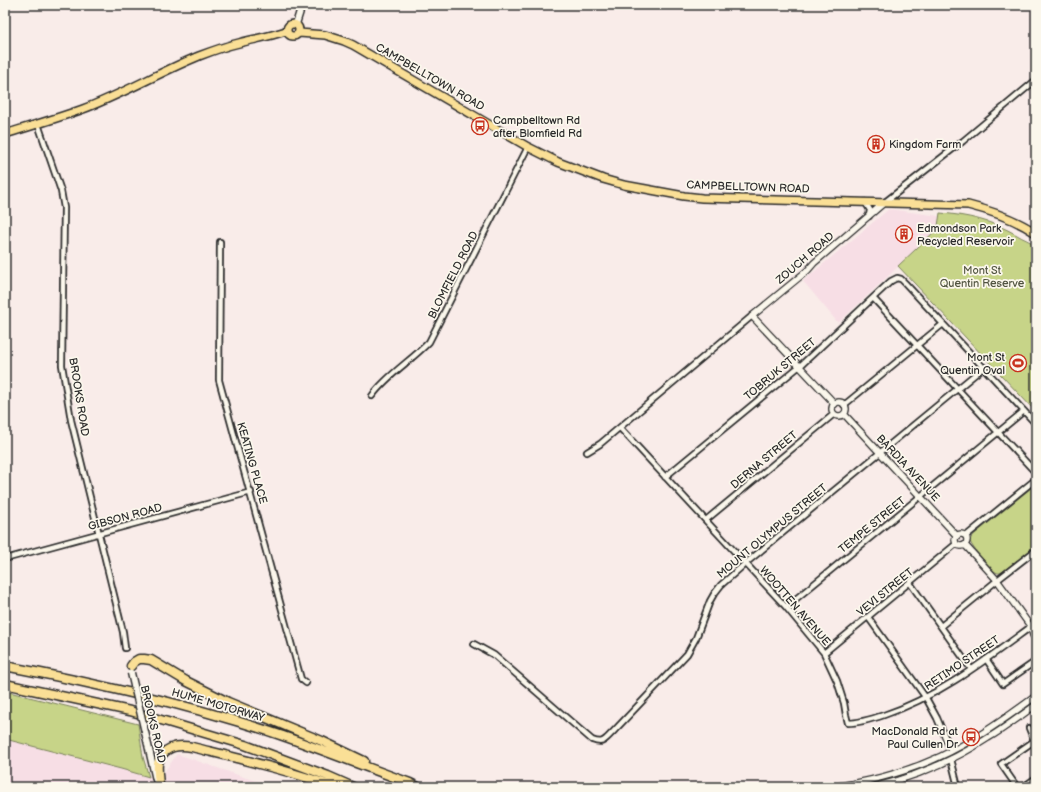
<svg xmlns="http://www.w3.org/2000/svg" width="1041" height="792" font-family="'Balsamiq Sans',sans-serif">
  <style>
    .built { fill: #f7dee5 }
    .green { fill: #c7d488; stroke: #79805a }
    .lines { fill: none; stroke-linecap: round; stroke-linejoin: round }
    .minor-casing { stroke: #2b2b2b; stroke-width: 8 }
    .tertiary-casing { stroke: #2b2b2b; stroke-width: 8 }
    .secondary-casing { stroke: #2b2b2b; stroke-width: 9 }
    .primary-casing { stroke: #2b2b2b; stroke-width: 10 }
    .motorway-casing { stroke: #2b2b2b; stroke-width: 11 }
    .minor { stroke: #fbf7ec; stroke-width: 4.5 }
    .tertiary { stroke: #fbf7ec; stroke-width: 5.5 }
    .secondary { stroke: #fbf7ec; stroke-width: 6 }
    .primary { stroke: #fadf96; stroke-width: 7 }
    .motorway { stroke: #fadf96; stroke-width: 8 }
    .secondary-bridge-casing { stroke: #2b2b2b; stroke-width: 9; stroke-linecap: butt }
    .secondary-bridge { stroke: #fbf7ec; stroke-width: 6 }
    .labels { text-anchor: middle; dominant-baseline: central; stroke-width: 3.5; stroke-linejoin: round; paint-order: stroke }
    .street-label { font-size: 11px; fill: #2b2b2b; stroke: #fbf7ec }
    .poi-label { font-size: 11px; fill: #2b2b2b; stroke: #fbf7ec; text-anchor: start }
    .park-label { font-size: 11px; fill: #525542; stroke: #fbf7ec }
  </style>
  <rect width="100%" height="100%" fill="#f9ece9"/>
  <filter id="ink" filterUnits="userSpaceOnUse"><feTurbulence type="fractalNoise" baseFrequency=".025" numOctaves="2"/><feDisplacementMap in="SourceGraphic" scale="8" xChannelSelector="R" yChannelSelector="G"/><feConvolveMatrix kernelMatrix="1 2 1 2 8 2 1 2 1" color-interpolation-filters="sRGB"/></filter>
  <g filter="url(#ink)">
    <path class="built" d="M889,209L939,216L938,226L935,231L932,235L838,323L803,281Z
      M5,739L121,769L149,777L163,774L177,754L273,787H5Z"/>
    <path class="green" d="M940,213C967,215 993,221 1017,235C1023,239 1031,241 1036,246V412L898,266L935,231L938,226Z
      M1036,484V546L1002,572C999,574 997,573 994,571C989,565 970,547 970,540C971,537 974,535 976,533Z
      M5,691L138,724L143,757L149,777L121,769L5,739Z"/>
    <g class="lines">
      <g class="minor-casing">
        <path id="minor" d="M38,124L61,191L64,208L62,365L71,420L123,632L125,648
          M865,202L870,210L869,216
          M885,202L963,141L1036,80
          M220,242L219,380L301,679L306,683
          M873,298L1036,473
          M372,396C387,375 411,361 429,342L528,147
          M844,405L849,401L943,324
          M620,428L786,607L824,653L837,681L844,703L846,715L848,723C860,723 872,719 884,715C941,696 988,658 1036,623
          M587,452L600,444L752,316
          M665,477L796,369L799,367L891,281L897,278L901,279L905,283L1036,424
          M706,520L834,414
          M966,536L1036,479
          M5,559L251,492
          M910,583L971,669
          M786,607L1024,411
          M868,617L926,698L937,718L951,751
          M941,626L1000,578L1036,550
          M474,644L494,655L592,740C603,744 604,741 612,733L687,654L696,638L710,601L714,594L721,585L746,563L984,367
          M824,653L956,544
          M986,659L1003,684L1036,661
          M1029,728L1036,746
          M951,759L958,787
          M1017,787L1001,764L1034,741
          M1023,787L1036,778"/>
      </g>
      <g class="tertiary-casing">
        <path id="tertiary" d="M832 409a7 7 0 1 1 14 0a7 7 0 1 1-14 0Z
          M835,404L752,316L808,270L814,263L885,202
          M844,414L957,536
          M955 540a6 6 0 1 1 12 0a6 6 0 1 1-12 0Z
          M965,545L997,580L1031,627L1033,635L1036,639
          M832,787C883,780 934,764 978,736C998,724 1017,710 1036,696
          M874,787C915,777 953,761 988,738C1005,728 1020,716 1036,705"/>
      </g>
      <g class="secondary-casing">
        <path id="secondary" d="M296,24L302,5
          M145,732L156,780"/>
      </g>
      <g class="primary-casing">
        <path id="primary" d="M287 30a6 6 0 1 1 12 0a6 6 0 1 1-12 0Z
          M299,33L325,35L344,41L353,45L528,147L558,162L603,179L624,185L684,196L702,198L968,205C992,211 1015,219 1036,233
          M5,134C31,126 58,118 83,109C123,94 160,72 199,56C212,51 226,46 239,43C255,39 271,36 286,31"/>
      </g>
      <g class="motorway-casing">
        <path id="motorway" d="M5,666C99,684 193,705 283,736C326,751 368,768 410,783L418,787
          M131,666L134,662L139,659H144L151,660L186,681L228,702L322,741L364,761
          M5,684L130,711L151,717L245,745L328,776L353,787
          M159,787C159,780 157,771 158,764C162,747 177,744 192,747C240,759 288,770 335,787"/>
      </g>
      <use href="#minor" class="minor"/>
      <use href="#tertiary" class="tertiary"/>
      <use href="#secondary" class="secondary"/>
      <use href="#primary" class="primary"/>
      <use href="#motorway" class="motorway"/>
      <g class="secondary-bridge-casing">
        <path id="secondary-bridge" d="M131,673L145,732"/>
      </g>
      <use href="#secondary-bridge" class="secondary-bridge"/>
    </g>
  </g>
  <defs>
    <g id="bus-ring" transform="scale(0.9)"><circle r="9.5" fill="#fbf7ec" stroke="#c8321e" stroke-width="1.5"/><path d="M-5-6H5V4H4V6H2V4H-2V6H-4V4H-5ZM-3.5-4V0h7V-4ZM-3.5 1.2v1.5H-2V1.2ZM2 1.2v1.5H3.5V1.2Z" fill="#c8321e"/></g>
    <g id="building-ring" transform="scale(0.9)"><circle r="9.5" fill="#fbf7ec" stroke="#c8321e" stroke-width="1.5"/><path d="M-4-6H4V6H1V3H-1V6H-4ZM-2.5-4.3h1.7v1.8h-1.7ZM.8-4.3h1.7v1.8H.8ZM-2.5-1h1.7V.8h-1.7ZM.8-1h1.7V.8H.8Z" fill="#c8321e"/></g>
    <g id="stadium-ring" transform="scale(0.9)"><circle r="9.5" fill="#fbf7ec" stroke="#c8321e" stroke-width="1.5"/><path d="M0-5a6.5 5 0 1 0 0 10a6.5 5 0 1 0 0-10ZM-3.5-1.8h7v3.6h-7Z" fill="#c8321e"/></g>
  </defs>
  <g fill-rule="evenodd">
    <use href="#bus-ring" x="480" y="126"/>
    <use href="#building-ring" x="876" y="144"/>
    <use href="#building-ring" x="904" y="234"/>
    <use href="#stadium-ring" x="1018" y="363"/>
    <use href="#bus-ring" x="971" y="737"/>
  </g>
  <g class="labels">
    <g class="street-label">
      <text transform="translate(430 77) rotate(30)">CAMPBELLTOWN ROAD</text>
      <text transform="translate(748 187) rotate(2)">CAMPBELLTOWN ROAD</text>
      <text transform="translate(805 258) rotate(-41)">ZOUCH ROAD</text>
      <text transform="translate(453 275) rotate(-63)">BLOMFIELD ROAD</text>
      <text transform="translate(780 369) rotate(-40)">TOBRUK STREET</text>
      <text transform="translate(79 397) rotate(81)">BROOKS ROAD</text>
      <text transform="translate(764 460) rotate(-40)">DERNA STREET</text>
      <text transform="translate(252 463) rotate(74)">KEATING PLACE</text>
      <text transform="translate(908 468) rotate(47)">BARDIA AVENUE</text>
      <text transform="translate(125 517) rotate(-15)">GIBSON ROAD</text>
      <text transform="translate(872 525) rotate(-39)">TEMPE STREET</text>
      <text transform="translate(772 531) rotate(-40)">MOUNT OLYMPUS STREET</text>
      <text transform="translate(885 592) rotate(-39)">VEVI STREET</text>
      <text transform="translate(795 606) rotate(49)">WOOTTEN AVENUE</text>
      <text transform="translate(962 663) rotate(-34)">RETIMO STREET</text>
      <text transform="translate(218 705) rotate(16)">HUME MOTORWAY</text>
      <text transform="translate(153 724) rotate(77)">BROOKS ROAD</text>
    </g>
    <g class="poi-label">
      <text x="493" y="120">Campbelltown Rd<tspan x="493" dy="13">after Blomfield Rd</tspan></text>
      <text x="889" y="144">Kingdom Farm</text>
      <text x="917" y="228">Edmondson Park<tspan x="917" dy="13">Recycled Reservoir</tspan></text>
      <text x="1005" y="357" text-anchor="end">Mont St<tspan x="1005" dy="13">Quentin Oval</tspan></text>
      <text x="958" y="731" text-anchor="end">MacDonald Rd at<tspan x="958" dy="13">Paul Cullen Dr</tspan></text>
    </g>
    <g class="park-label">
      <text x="982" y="270">Mont St<tspan x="982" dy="13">Quentin Reserve</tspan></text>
    </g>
  </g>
  <rect width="1041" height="792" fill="none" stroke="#fbf7ec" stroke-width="20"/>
  <rect x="10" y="10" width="1021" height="772" fill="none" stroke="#2b2b2b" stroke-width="1.5" filter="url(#ink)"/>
</svg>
